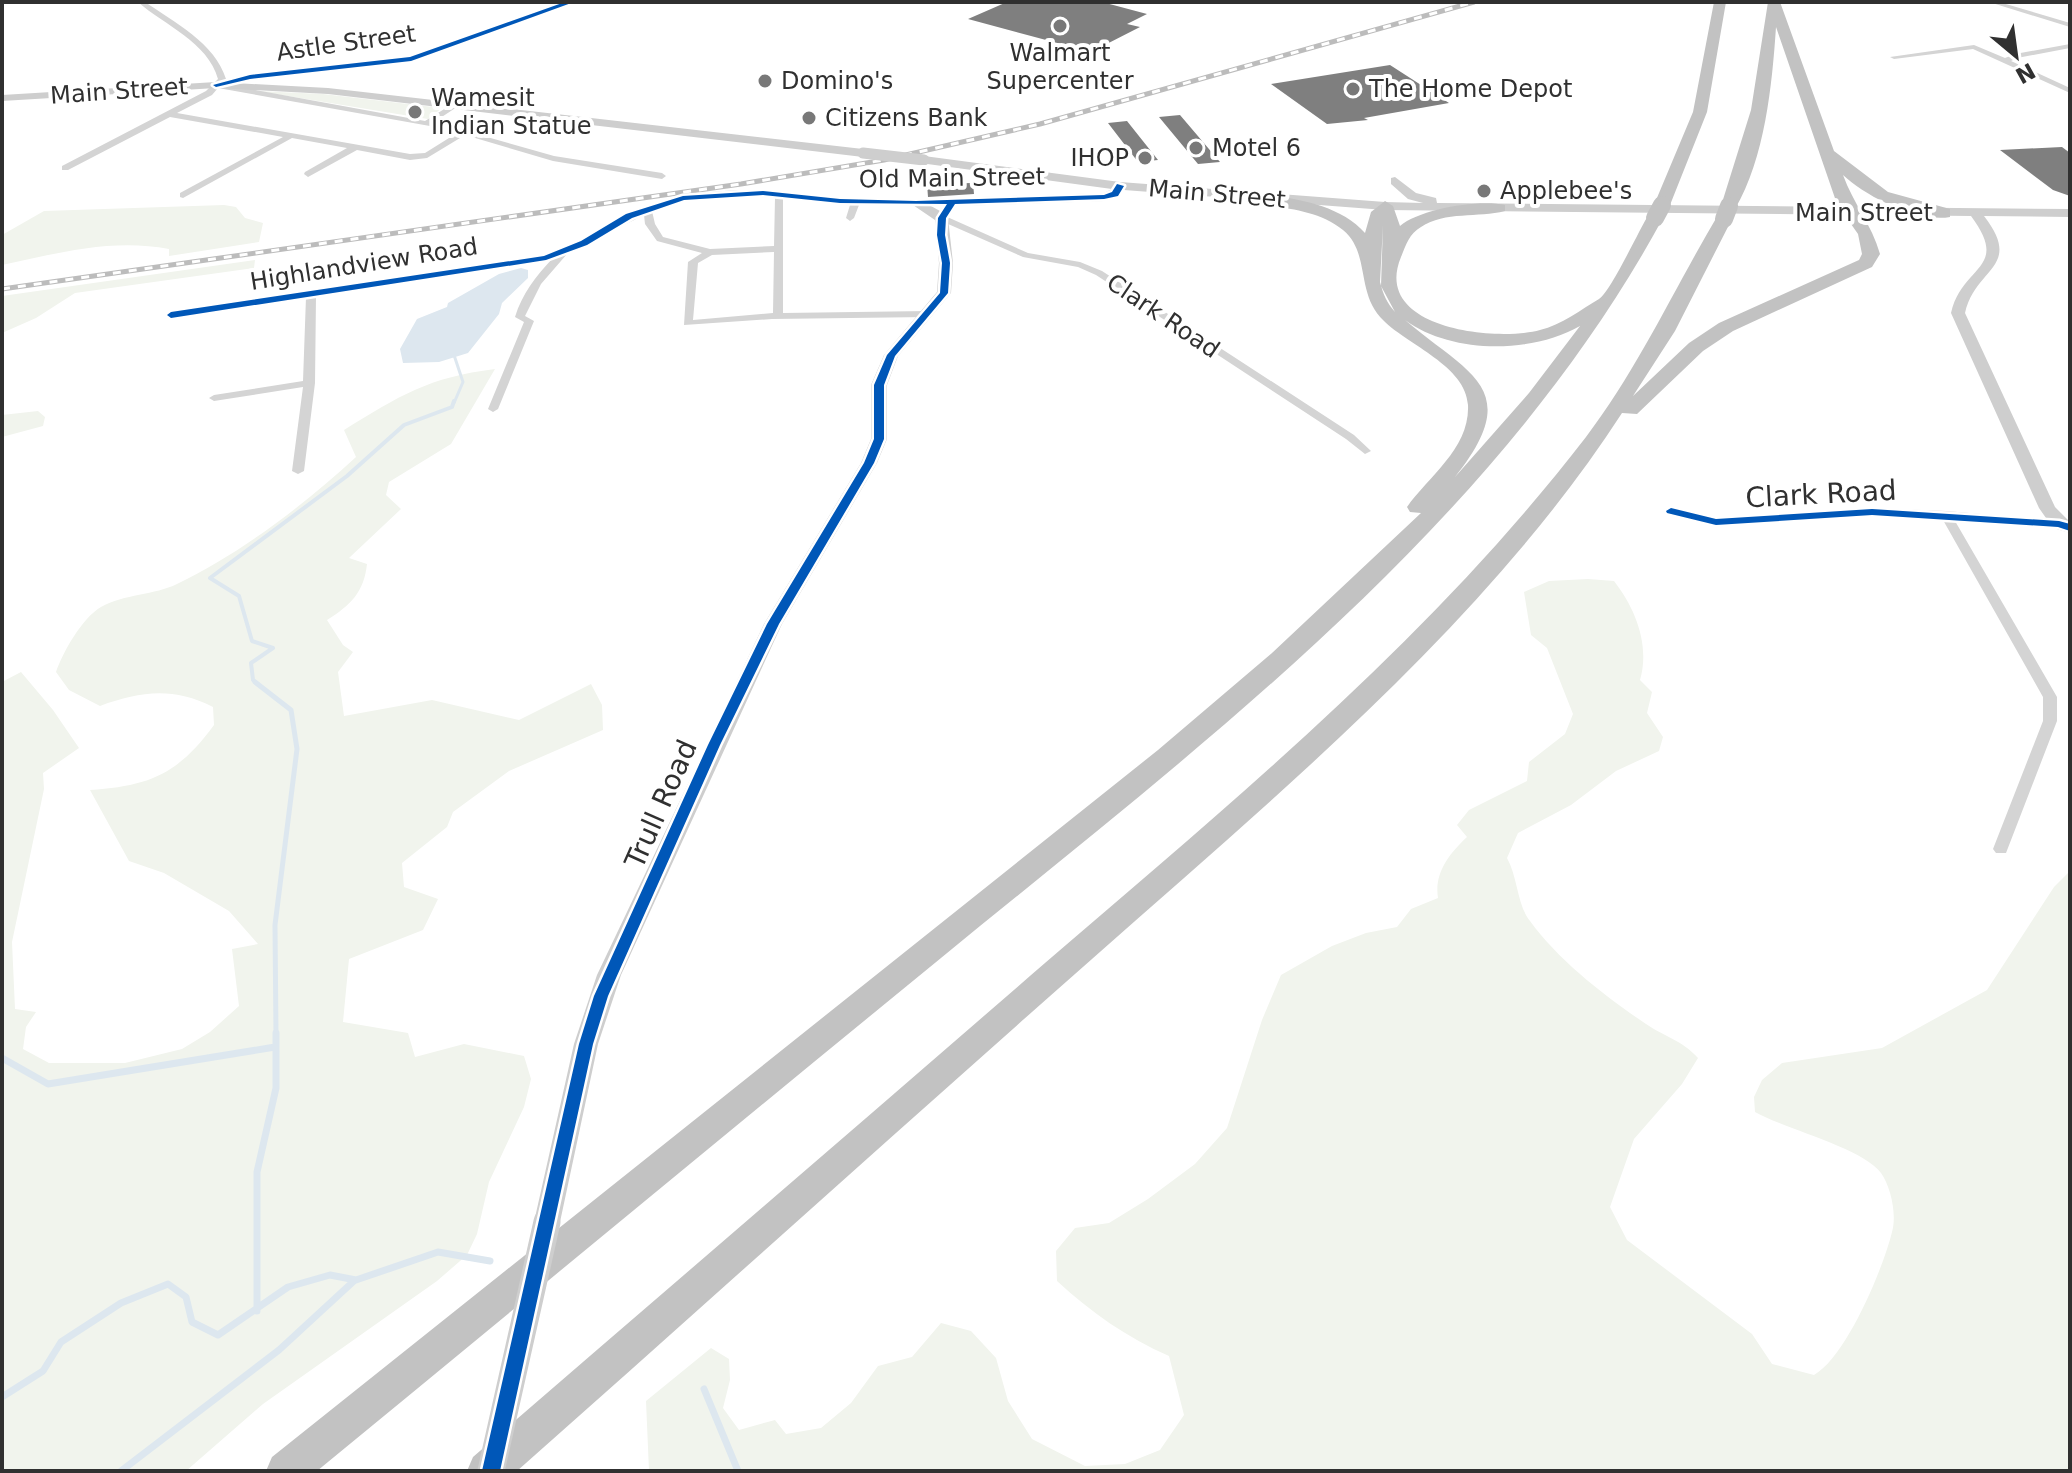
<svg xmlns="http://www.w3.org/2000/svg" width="2072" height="1473" font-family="'DejaVu Sans',sans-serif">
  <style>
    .green { fill: #f1f4ed }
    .water { fill: #dde7ef }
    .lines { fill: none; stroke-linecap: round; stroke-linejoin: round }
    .stream-far3 { stroke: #dde7ef; stroke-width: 3 }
    .stream-far2 { stroke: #dde7ef; stroke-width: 4 }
    .stream-far1 { stroke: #dde7ef; stroke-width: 5 }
    .stream { stroke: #dde7ef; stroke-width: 7 }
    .building { fill: #7f7f7f }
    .street { fill: #d4d4d4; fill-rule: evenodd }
    .secondary { fill: #cecece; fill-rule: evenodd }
    .highway { fill: #c2c2c2; fill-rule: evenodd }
    .rail-casing { stroke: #bcbcbc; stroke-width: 5 }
    .rail { stroke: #fff; stroke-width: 3; stroke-dasharray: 8; stroke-linecap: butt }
    .secondary-bridge-far1 { stroke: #cecece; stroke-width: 11 }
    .secondary-bridge { stroke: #cecece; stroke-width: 27 }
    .highway-bridge { stroke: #c2c2c2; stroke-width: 18 }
    .cycleway-casing { stroke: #fff; stroke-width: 5 }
    .cycleway { fill: #0057b8; fill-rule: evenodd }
    .poi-dot { fill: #787878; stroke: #fff; stroke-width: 3 }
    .labels { text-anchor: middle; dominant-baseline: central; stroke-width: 8; stroke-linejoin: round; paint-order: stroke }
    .far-street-label { font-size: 24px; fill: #303030; stroke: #fff }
    .far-poi-label { font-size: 24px; fill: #303030; stroke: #fff; text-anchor: start }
    .street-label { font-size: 28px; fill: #303030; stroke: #fff }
  </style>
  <rect width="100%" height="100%" fill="#fff"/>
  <path class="green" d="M257,91L323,94L442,108L428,119Z
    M224,205L236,207L245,218L263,223L259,242L169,256V249C113,238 57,253 2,265V235L44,211Z
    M255,260L254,268L75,293L36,318L2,333V296Z
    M495,369L451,444L389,482L386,495L401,509L349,558L367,564C364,592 351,605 327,620L343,645L353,652L338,672L344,716L432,700L519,720L591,684L602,705L603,730L509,771L453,812L447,827L402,863L404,887L438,899L423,930L349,959L343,1022L408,1033L415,1057L464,1044L524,1056L531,1079L524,1107L489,1182L477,1234L467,1255L437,1281L263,1404L186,1471H2V682L21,672L53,710L79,748L43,773L44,789L12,942L15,1009L36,1012L26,1027L23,1049L49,1063H125L182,1049L210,1032L239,1006L232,949L258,944L229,911L164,873L129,861L90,790C150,786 178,774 214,725L213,707C173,687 141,691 100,706L69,690L56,672C63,652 82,618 101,607C124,594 155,595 177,584C241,553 304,505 356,457L344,430C399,396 429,377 495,369Z
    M38,411L45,417L43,426L2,437V415Z
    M1588,579L1614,581C1636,609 1650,646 1640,680L1652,692L1647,713L1663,737L1659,751L1616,771L1571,805L1518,833L1507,858C1518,878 1517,905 1530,921C1559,961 1606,997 1646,1024C1665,1037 1682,1040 1698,1058L1682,1084L1634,1139L1610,1207L1627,1240L1752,1334L1772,1364L1814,1375C1846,1357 1883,1269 1892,1232C1897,1215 1891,1187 1881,1173C1863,1148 1785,1129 1755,1112L1754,1097L1762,1080L1782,1063L1882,1048L1987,990L2054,887L2070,871V1471H649L646,1401L711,1348L729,1359L730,1380L723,1408L739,1430L775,1420L786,1434L821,1428L851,1403L878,1366L912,1357L941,1323L971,1331L996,1358L1008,1401L1032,1439L1085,1466L1125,1464L1160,1450L1184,1415L1169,1356C1126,1337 1092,1313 1057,1281L1056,1251L1075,1228L1109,1223L1148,1199L1195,1164L1227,1128L1262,1020L1281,975L1332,946L1366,933L1397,927L1411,909L1438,898C1434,873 1449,854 1467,837L1457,825L1469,810L1527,781L1529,762L1565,734L1573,714L1547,648L1531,635L1524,592L1549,581Z"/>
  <path class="water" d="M521,268L528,270V278L502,303L499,314L468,353L439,362L403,363L400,349L417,319L447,307L448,303L499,274Z"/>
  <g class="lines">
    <path class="stream-far3" d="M454,403L463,382L454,355"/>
    <path class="stream-far2" d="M258,684L253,680L251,663L273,648L252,641L239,596L210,578L347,476L404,425L452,407L454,401"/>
    <path class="stream-far1" d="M255,682L291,710L297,749L275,925L276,1035"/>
    <path class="stream" d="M2,1058L48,1084L275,1047
      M257,1311V1172L276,1088V1033
      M704,1389L738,1471
      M2,1397L43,1371L61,1342L121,1303L168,1284L186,1297L192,1322L218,1335L288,1287L330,1275L356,1280L438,1252L490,1261
      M121,1471L279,1350L355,1280"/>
  </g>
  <path class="building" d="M1007,2H1102L1147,14L1127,24L1140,27L1091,52L968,19Z
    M1390,65L1449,103L1364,118L1368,120L1327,124L1271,84Z
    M1180,115L1220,162L1198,164L1159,117Z
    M1127,121L1158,160L1138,162L1108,123Z
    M2062,147L2070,153V196L2053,190L2000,150Z
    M973,183L974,194L928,197L927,184Z"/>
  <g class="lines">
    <path class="street" d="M138,2H145C174,22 215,43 226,79L222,84L425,121L454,103H457V107L434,122L554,156L662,173L666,176L662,179L553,161L465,135L427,158L410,160L357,150L308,177L304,174L305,172L347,148L292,138L183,198L180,197V193L283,137L170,117L68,170H62V166L206,91L218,79C208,42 164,25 138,2ZM218,88L441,128L457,133L425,153L410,154L177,113L212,95Z
      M1989,2H1999L2070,23V27Z
      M2070,44V48L2017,58L2011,61L2070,88V93L1973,49L1894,59L1890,57L1974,45L2005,58L2015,54Z
      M737,190L779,191L851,199L955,200L956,202L952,205H859L854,218L850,221L846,218L850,205L783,198V313L928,311L933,314L928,317L772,319L684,325L688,262L702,253L657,241L645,224L644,215L567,254L541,284L525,316L534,321L498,409L493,412L488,409L524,322L515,317C522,294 536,276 552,259L316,296L315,383L304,471L298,474L292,471L303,387L214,401L209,398L214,395L303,381L306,297L171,318L166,315L171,312L544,255L576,243L643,209L644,206L698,193ZM737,195L775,198L774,246L710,249L663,237L655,224L652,211C680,200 707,196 737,195ZM774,252L773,313L693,320L698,263L712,255Z
      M939,216H945L1028,253L1080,262L1102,271L1354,435L1371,451L1365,454L1346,439L1096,275L1078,267L1023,257L939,220Z
      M1671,507L1716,518L1872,508L1946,511L2063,521V527L2059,528L1955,521L2057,697V721L2006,853H1996L1993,849L2043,721V697L1943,520L1872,516L1716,526L1667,514V508Z"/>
    <path class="secondary" d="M562,2H576L411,62L254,79L249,76L254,73L409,56Z
      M216,82L328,88L863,149L869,153L863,157L328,94L216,88L2,101V95Z
      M924,156L1120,182L1385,202L1423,203L1408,199L1391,184V178L1395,177L1416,193L1436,198L1437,203L2070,209V217L1984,216C2024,268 1975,267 1965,313L2055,507L2070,522V533L2053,528L2039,508L1951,313C1962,264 2011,270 1971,216L1385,210L1124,190L1119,197L1104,201L956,206L948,218L953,263L951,293L898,356L887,385V439L877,463L782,624L621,975L598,1044L560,1222L556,1231L547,1235L538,1231L534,1222L574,1044L597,975L764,624L861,463L871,439V385L884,355L937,292L939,263L935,220L910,203L920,200L940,211L948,199L952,198L1104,193L1112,189L920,163L918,160Z"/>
    <path class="highway" d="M1714,2H1726L1707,112L1670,205L1662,210L1656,208L1654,205L1693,112Z
      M1768,2H1780L1834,151L1888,192L1950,209V217C1918,223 1865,196 1843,175C1853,203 1872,225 1880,254L1872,267L1733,331L1703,351L1637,414L1622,413C1486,623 1278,794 1092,959C899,1129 709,1301 517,1471H467L473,1457C664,1292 855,1128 1045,963C1237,798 1431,638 1586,437C1639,367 1674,289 1718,215H1730L1732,219L1675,331L1633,396L1689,343L1719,323L1859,260L1862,254L1858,234L1837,204L1776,27C1772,86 1765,158 1735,209H1723L1721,206L1751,110Z
      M1244,192C1284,197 1337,201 1365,233L1371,212L1385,201L1393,206L1400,226C1420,209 1479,199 1505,205V211C1478,218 1445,211 1421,227C1409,234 1406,245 1401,257C1371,329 1496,342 1540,330C1561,325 1582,309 1599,299C1611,291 1639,230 1649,214L1655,213L1663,218C1497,524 1206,741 941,958C733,1128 525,1300 317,1471H266L272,1457L1158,750L1272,653L1421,513L1410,512L1407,507C1429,476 1470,448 1468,405C1466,366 1408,345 1384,321C1355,294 1371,253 1343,230C1313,206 1273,209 1238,200V194ZM1383,225L1381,286L1395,312C1387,303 1383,294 1380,282ZM1405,320C1451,354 1531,354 1580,326L1529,393L1455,477C1526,388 1468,374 1405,320Z"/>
    <g class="rail-casing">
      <path id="rail" d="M2,289L741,184L884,160L1040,124L1474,2"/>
    </g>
    <use href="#rail" class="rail"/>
    <path class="secondary-bridge-far1" d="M863,153L924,160"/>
    <path class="secondary-bridge" d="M491,1471L547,1222"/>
    <path class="highway-bridge" d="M1655,218L1662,205
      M1724,219L1729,206"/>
    <g class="cycleway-casing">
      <path id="cycleway" d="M565,2H574L411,61L250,79L216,87L213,85L250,75L410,57Z
        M1117,184L1124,186L1118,196L1104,199L955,204L946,218L945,235L950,263L948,293L895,356L884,385V439L874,463L779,624L720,745L608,996L593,1044L500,1471H482L579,1044L594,996L708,745L767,624L864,463L874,439V385L887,355L940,293L942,263L937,235L938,218L947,204L840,203L763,195L684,200L632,218L587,245L546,260L171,318L167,315L171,312L544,256L581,241L626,214L683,196L763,191L840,199L916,201L1104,195L1112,192Z
        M1671,508L1716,519L1872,509L2059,521L2070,524V531L2058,527L1872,515L1716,525L1667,513L1666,511Z"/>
    </g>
    <use href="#cycleway" class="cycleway"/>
  </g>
  <g class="poi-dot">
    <circle cx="1060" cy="26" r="8"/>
    <circle cx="765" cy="81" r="8"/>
    <circle cx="1353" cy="89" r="8"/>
    <circle cx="415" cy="112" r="8"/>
    <circle cx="809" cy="118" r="8"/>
    <circle cx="1196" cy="148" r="8"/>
    <circle cx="1145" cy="158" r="8"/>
    <circle cx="1484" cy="191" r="8"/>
  </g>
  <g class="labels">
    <g class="far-street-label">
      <text transform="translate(346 43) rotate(-8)">Astle Street</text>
      <text transform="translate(119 91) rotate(-4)">Main Street</text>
      <text transform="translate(952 178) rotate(-1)">Old Main Street</text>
      <text transform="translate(1217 194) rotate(5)">Main Street</text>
      <text x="1864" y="213">Main Street</text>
      <text transform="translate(364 264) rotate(-9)">Highlandview Road</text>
      <text transform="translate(1163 316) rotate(34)">Clark Road</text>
    </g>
    <g class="far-poi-label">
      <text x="1060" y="53" text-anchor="middle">Walmart<tspan x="1060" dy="28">Supercenter</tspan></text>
      <text x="781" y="81">Domino's</text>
      <text x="1369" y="89">The Home Depot</text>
      <text x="431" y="98">Wamesit<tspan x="431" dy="28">Indian Statue</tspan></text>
      <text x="825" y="118">Citizens Bank</text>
      <text x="1212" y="148">Motel 6</text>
      <text x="1129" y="158" text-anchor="end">IHOP</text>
      <text x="1500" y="191">Applebee's</text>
    </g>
    <g class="street-label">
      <text transform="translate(1821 494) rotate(-3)">Clark Road</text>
      <text transform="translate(661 804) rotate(-66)">Trull Road</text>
    </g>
  </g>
  <rect width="2072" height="1473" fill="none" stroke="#303030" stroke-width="8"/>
  <g transform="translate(2016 56) rotate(151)" stroke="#ffffff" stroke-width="6" paint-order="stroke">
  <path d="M0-6L14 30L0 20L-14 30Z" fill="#303030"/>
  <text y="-12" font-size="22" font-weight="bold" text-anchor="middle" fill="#303030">N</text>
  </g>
</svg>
